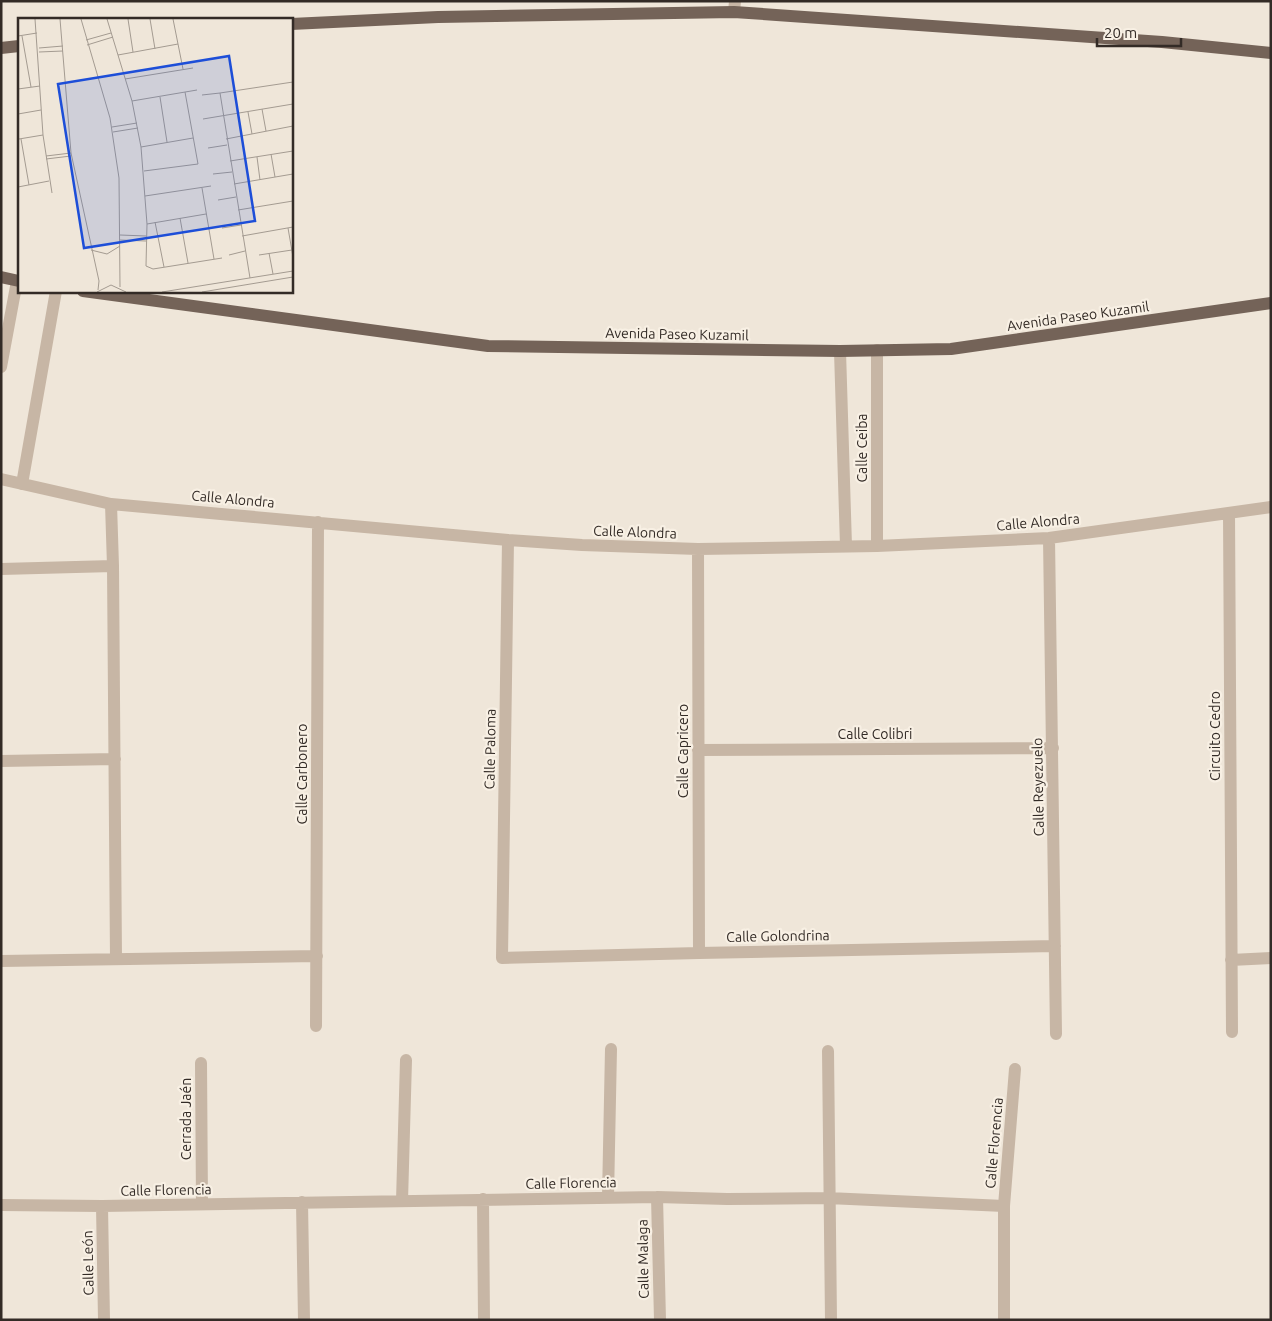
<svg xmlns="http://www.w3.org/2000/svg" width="1272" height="1321" font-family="Ubuntu,sans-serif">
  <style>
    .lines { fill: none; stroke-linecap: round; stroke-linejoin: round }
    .minor { stroke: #c7b6a5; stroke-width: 12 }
    .major { stroke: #746358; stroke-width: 12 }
    .labels { text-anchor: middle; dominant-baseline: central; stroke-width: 4.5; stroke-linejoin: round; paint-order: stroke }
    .street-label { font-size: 14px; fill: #332b26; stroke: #f8f0e4 }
    .inset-road { fill: none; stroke: #a49b91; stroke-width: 1 }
    .view { fill: #1d4ed8; fill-opacity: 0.15; stroke: #1d4ed8; stroke-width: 2.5 }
    .inset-edge { fill: none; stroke: #332b26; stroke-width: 2.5 }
  </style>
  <rect width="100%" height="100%" fill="#efe6d9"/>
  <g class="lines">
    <path class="minor" d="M734,12L735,1
      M840,351L846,546
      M1,367L17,281
      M1,479L111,504L508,540L582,545L698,549L877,546L1049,538L1271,507
      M22,484L56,291
      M111,504L113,566L116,959
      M1229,513L1232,1032
      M1049,538L1056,1034
      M508,540L502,958L699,953L1055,946
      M877,546V350
      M698,549L699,953
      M1,569L113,566
      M698,750L1053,748
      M1,761L115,759
      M1231,960L1271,958
      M1,961L317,956
      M316,1026L318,522
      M828,1051L831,1320
      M201,1063L202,1204
      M608,1197L611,1049
      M657,1197L660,1320
      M483,1199L484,1320
      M402,1201L406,1060
      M302,1202L304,1320
      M1,1205L102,1206L657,1197L727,1199L828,1198L1004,1206L1015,1069
      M102,1206L104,1320
      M1004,1320V1206"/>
    <path class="major" d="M291,24L438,17L734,12L1162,42L1271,53
      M1,48L19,46
      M1,277L19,281
      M83,291L488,346L840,351L951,349L1271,303"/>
  </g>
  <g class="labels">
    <g class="street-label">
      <text transform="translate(1078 316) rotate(-8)">Avenida Paseo Kuzamil</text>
      <text transform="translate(677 334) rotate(1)">Avenida Paseo Kuzamil</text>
      <text transform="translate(862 448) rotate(-90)">Calle Ceiba</text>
      <text transform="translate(233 499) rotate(5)">Calle Alondra</text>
      <text transform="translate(1038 522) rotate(-5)">Calle Alondra</text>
      <text transform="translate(635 532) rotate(2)">Calle Alondra</text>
      <text x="875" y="734">Calle Colibri</text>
      <text transform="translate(1215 736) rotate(-90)">Circuito Cedro</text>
      <text transform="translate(490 749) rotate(-89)">Calle Paloma</text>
      <text transform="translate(683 751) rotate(-90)">Calle Capricero</text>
      <text transform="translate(302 774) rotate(-90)">Calle Carbonero</text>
      <text transform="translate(1038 787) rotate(-91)">Calle Reyezuelo</text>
      <text transform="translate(778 936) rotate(-1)">Calle Golondrina</text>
      <text transform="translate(186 1119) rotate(-90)">Cerrada Jaén</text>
      <text transform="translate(994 1143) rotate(-85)">Calle Florencia</text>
      <text transform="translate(571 1183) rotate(-1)">Calle Florencia</text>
      <text transform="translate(166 1190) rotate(-1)">Calle Florencia</text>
      <text transform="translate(643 1259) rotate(-91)">Calle Malaga</text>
      <text transform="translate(88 1263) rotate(-91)">Calle León</text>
    </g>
  </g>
  <g transform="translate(18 18)">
    <rect width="275" height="275" fill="#efe6d9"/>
    <path class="inset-road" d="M17,1L25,117L34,175M42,1L53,135L81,263L80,272M63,1L92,100L101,160L102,269M89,1L114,83L123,129L129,206L128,248L135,251L204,240M110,1L115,34M132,1L137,31M155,1L165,51M0,18L19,15M4,18L13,69M68,22L93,15M69,27L95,19M21,30L45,28M21,34L45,33M100,37L160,26M107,61L175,50M0,71L22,68M202,75L275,64M184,77L202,75L232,260M142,79L149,124M114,83L179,72M244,91L248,113M230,94L234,116M0,96L23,92M185,101L275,86M94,109L119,105M95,114L120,110M1,121L25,117M3,121L11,167M208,121L275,108M123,129L175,120M190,130L209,127M253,136L257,159M28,138L53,135M239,139L242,162M28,141L53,138M212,143L275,133M126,153L180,146L167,74M195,156L214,154M216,166L275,156M0,169L31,163M184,170L196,241M127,178L193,168M200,182L218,179M220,192L275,183M162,200L170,245M137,204L146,249M129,206L188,196M204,210L223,207M270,210L275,239M102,217L128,218M224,218L275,209M102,222L128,223M73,232L89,236L102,228M251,235L255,256M211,237L227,233M241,237L274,232M79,274L93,267L108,274M144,274L275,253M184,274L275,259"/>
    <path class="view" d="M211,38L237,203L66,230L40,66Z"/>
    <rect width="275" height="275" class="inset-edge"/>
  </g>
  <rect width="1272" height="1321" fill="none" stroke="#332b26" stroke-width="5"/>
  <path d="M1097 38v8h84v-8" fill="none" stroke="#332b26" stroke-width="2.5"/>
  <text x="1104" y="38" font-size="15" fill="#332b26" stroke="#f8f0e4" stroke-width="4" paint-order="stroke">20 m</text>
</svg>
